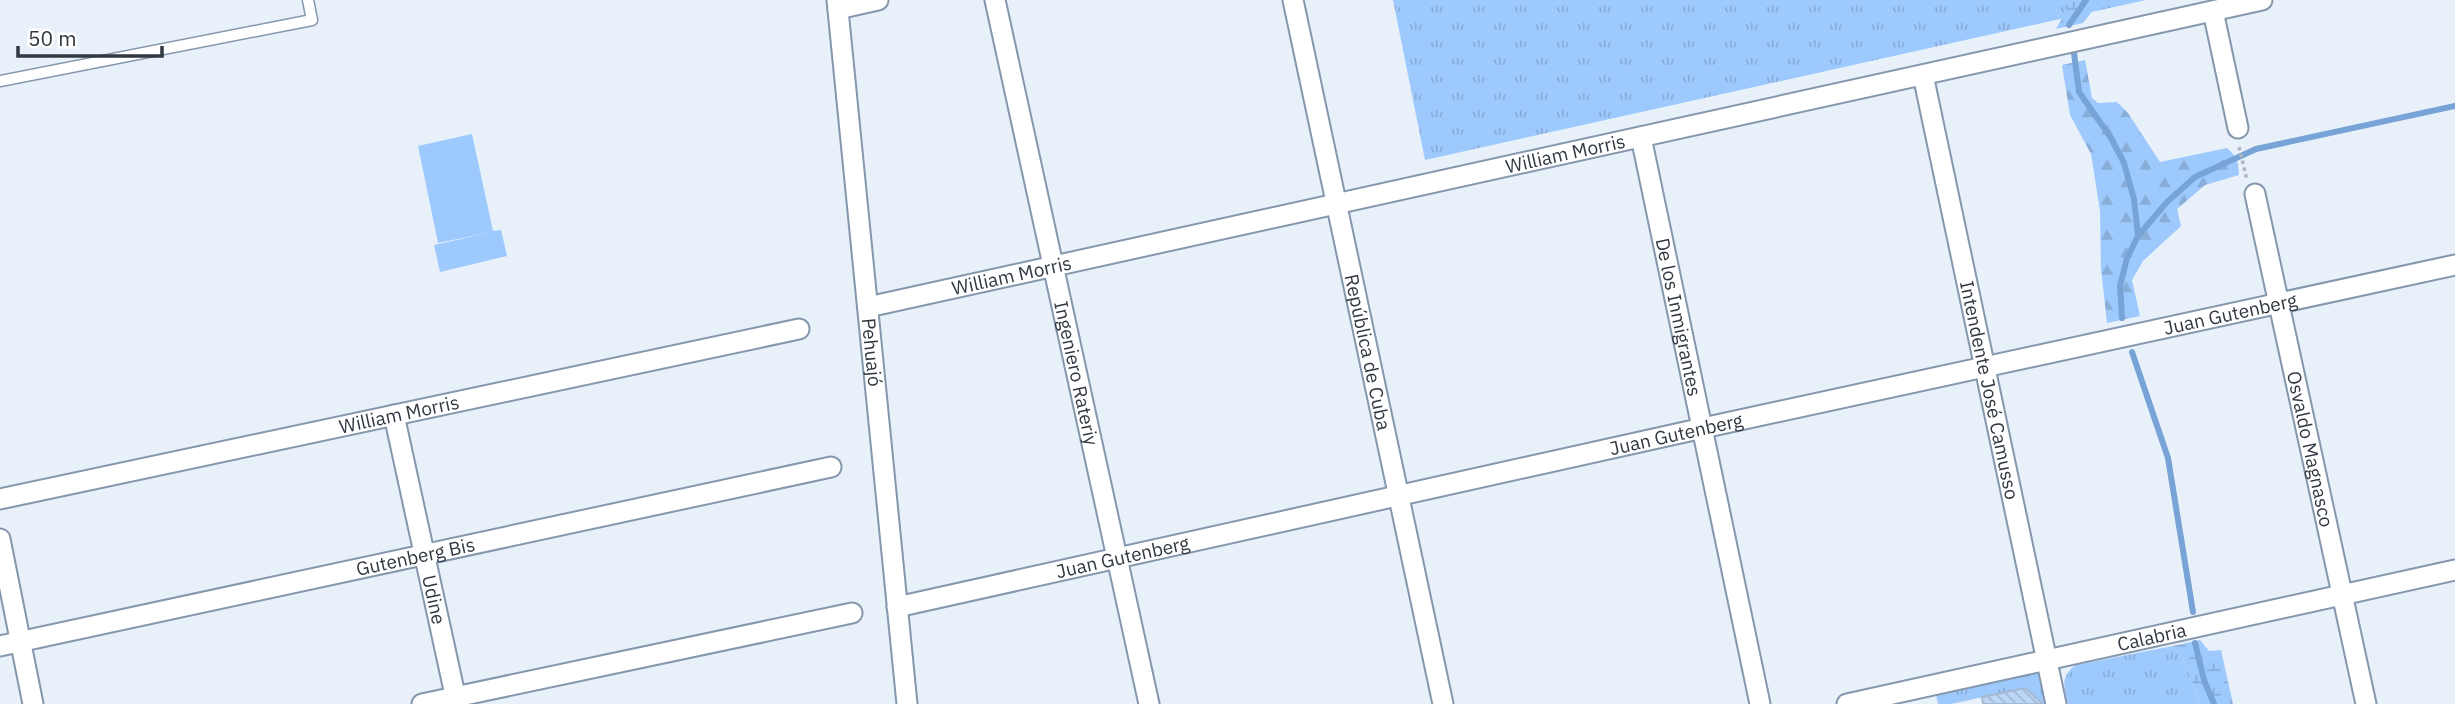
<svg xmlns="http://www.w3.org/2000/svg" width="2455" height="704" font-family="'IBM Plex Sans',sans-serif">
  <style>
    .grass { fill: url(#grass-tufts) }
    .forest { fill: url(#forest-firs) }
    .wetland { fill: url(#wetland-marsh) }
    .park { fill: #9ec9fc }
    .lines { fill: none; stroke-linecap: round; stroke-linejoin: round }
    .stream { stroke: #77a3d6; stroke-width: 6 }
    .building { fill: url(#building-back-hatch); stroke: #a6b9d0; stroke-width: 2 }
    .lane-casing { stroke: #8597ad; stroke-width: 13 }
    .street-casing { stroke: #8597ad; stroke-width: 23 }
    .path { stroke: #aeb6c0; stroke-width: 3.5; stroke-dasharray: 3.5 3.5; stroke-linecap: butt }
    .lane { stroke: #fff; stroke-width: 10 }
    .street { stroke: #fff; stroke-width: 19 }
    .labels { text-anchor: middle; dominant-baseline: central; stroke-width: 6; stroke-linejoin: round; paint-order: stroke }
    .street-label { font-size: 19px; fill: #313842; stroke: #fff }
  </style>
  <defs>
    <pattern id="grass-tufts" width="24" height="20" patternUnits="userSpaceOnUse" patternTransform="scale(1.75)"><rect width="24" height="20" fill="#9ec9fc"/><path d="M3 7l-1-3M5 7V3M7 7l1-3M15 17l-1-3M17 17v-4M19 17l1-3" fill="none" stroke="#89add9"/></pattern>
    <pattern id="forest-firs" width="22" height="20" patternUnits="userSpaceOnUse" patternTransform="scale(1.75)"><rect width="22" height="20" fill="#9ec9fc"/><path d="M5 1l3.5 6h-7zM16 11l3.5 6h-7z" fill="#89add9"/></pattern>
    <pattern id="wetland-marsh" width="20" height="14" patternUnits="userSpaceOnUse" patternTransform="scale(1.75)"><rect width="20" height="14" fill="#9ec9fc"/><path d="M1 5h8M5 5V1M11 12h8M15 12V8" fill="none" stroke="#89add9"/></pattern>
    <pattern id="building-back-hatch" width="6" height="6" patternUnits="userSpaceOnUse" patternTransform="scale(1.75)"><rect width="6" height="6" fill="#bbd6f6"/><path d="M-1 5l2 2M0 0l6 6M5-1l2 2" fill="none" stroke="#a1b8d4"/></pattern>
  </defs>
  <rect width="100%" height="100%" fill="#e8f0fa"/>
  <path class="grass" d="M1393,0H2146L1425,160Z
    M2173,646L2182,656L2200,704H2068C2064,687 2060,676 2076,665Z
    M2035,673L2042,675L2051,704H2036L2034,695L2025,688L1951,704H1938L1936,695Z"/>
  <path class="forest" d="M2085,60L2092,98L2098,103L2117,102L2128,113L2160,162L2227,148C2236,155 2239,163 2239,175L2205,185L2177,209L2181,226L2143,261L2132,280L2140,316L2107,323L2101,269L2100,211L2091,154L2070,115L2062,65Z"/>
  <path class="wetland" d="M2072,0H2101L2083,23L2056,29Z
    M2200,640L2209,651L2221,650L2233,704H2200L2182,656L2173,646Z"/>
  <path class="park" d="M472,134L493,231L501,230L507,256L440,272L434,245L492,232L438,243L418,146Z"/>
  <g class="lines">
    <path class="stream" d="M2069,25L2086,0
      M2074,53L2079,92L2111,138L2124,163L2134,199L2138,236L2127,258L2120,286L2122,318
      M2138,236L2167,202L2195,177L2256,149L2455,106
      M2132,352L2168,458L2193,612
      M2195,643L2204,680L2214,704"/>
  </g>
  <path class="building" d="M2025,688L2043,704H1983L1982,697Z"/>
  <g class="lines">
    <g class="lane-casing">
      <path id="lane" d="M0,81L312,20L308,0"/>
    </g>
    <g class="street-casing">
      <g id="street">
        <path id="s1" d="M837,0L907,704"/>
        <path id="s2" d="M995,0L1149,704"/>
        <path id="s3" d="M1293,0L1443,704"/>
        <path d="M838,9L878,0"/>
        <path d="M2213,11L2238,128"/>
        <path id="s4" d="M1923,75L2056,704"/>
        <path id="s5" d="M1641,137L1760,704"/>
        <path id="s6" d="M2255,194L2366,704"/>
        <path id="s7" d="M868,307L2262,0"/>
        <path id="s8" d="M394,415L457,704"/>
        <path id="s9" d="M0,499L799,329"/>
        <path d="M0,539L33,704"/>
        <path id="s10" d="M897,607L1703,428L2455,265"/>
        <path id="s11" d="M0,646L831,467"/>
        <path d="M422,704L852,613"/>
        <path id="s12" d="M1847,704L2455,570"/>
      </g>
    </g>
    <path class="path" d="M2239,147L2247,180"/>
    <use href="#lane" class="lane"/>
    <use href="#street" class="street"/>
  </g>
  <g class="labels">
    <g class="street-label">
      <text stroke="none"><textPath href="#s7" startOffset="714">William Morris</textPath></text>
      <text stroke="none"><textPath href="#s7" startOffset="147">William Morris</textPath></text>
      <text stroke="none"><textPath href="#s10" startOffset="1365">Juan Gutenberg</textPath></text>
      <text stroke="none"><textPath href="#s5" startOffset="184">De los Inmigrantes</textPath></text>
      <text stroke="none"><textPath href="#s1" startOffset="354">Pehuajó</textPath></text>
      <text stroke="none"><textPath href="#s3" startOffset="360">República de Cuba</textPath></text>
      <text stroke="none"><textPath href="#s2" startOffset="382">Ingeniero Rateriy</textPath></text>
      <text stroke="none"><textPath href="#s4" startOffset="322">Intendente José Camusso</textPath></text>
      <text stroke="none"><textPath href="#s9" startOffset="408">William Morris</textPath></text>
      <text stroke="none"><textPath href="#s10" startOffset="798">Juan Gutenberg</textPath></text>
      <text stroke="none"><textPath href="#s6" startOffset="261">Osvaldo Magnasco</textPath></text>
      <text stroke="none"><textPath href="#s10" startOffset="231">Juan Gutenberg</textPath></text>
      <text stroke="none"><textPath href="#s11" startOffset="425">Gutenberg Bis</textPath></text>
      <text stroke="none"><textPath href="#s8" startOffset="189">Udine</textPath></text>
      <text stroke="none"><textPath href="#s12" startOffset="312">Calabria</textPath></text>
    </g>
  </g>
  <path d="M18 46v10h144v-10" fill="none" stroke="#313842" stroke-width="3.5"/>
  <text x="28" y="46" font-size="21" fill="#313842" stroke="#ffffff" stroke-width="5" paint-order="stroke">50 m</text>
</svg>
